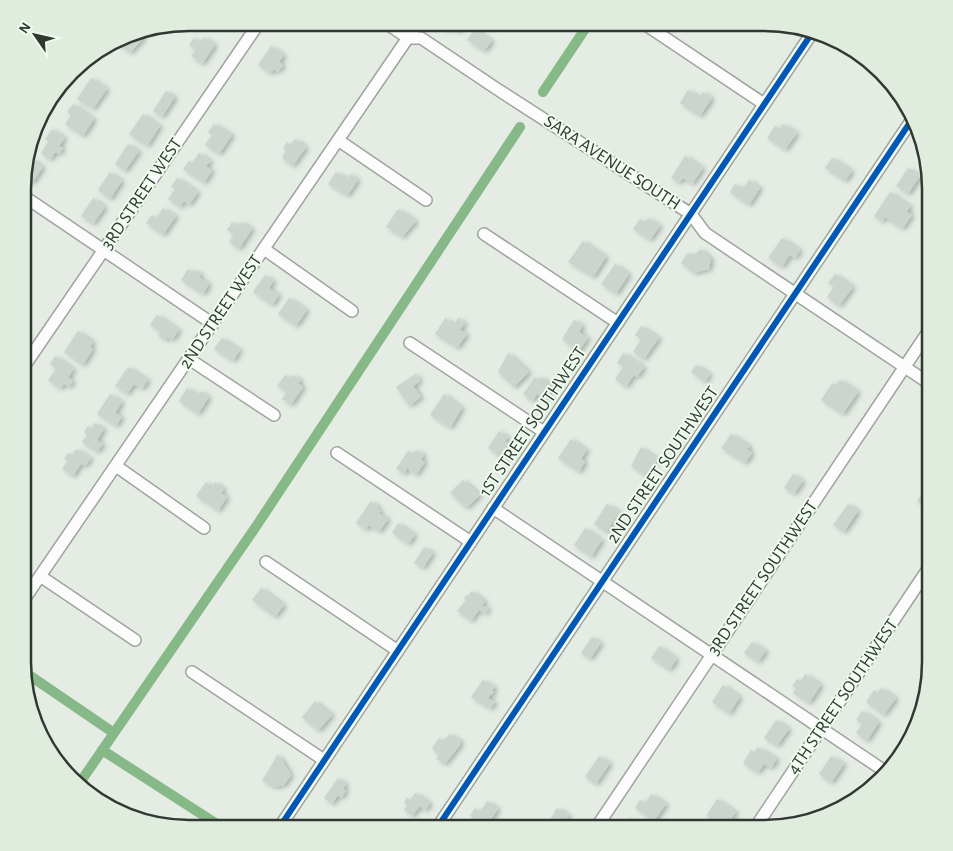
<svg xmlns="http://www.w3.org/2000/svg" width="953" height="851" font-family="'Alegreya Sans',sans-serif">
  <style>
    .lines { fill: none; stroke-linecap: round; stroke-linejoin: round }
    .canal { stroke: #87b888; stroke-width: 10 }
    .building { fill: #cdd3cd; filter: url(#shadow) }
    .minor-casing { stroke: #9fa49f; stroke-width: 14 }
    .minor { stroke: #fbfcfb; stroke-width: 11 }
    .cycleway-casing { stroke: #eefced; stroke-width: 9 }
    .cycleway { stroke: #0057b8; stroke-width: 6 }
    .labels { text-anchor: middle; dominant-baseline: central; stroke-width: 4; stroke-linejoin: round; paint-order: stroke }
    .street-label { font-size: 18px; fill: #313731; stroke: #eefced }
    .rim { fill: none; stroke: #313731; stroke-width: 2.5 }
  </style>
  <defs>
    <filter id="shadow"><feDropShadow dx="3" dy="1.5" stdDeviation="2.5" flood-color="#0004"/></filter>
  </defs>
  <rect width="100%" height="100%" fill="#e4ece4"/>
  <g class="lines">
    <path class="canal" d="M543,92L589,23
      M23,671L114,733
      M102,750L223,828
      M79,784L257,525L520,127"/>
  </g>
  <path class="building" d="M438,23H465L458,32L450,26L447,31Z
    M475,29L492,41L484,51L467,40Z
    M135,31L144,37L130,53L116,43Z
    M204,37L215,45L202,64L191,56L196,50L189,45L194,38L201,43Z
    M271,46L284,55L279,62L283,65L278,72L274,69L271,74L258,65Z
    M91,78L107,89L93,109L77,99Z
    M688,90L699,97L703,92L712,98L700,116L680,103Z
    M166,91L175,97L162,117L153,111Z
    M73,104L94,119L83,136L65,124L71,115L67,112Z
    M143,114L160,126L147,146L129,134Z
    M214,124L232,135L219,154L205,145L212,135L208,132Z
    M783,124L797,133L785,150L767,138L775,126L780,129Z
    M52,129L65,138L59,146L63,148L59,154L55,152L50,160L41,153L49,141L45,139Z
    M295,139L306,147L293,166L282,158L286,151L283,149L287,142L291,145Z
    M128,144L139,151L125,171L115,164Z
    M199,153L211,161L206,166L212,171L204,183L183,169L189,161L192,163Z
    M685,156L703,168L692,184L683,178L679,183L671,178Z
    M832,158L852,171L845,181L825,168Z
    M32,159L43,167L32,183L26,179V168Z
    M908,168L920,176L908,194L896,186Z
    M110,172L122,181L110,199L98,190Z
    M336,172L347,179L350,174L358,180L347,196L328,184Z
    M177,178L198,192L189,205L184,201L180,207L168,199L175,189L171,187Z
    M749,180L760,188L749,205L730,192L735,184L743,189Z
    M890,192L910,206L907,212L912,215L902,229L885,217L882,222L874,216Z
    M93,198L105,207L93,224L81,216Z
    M163,208L176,216L163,235L146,223L152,215L156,218Z
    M398,209L416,221L402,237L386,227Z
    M648,218L660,226L650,240L633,229L640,219L645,223Z
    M232,222L238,226L242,222L252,229L239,249L229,242L234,234L227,230Z
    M782,238L800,250L795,258L790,255L782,267L768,258Z
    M583,241L606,257L593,277L568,262Z
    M701,249L711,259L709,269L694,273L681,263L688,253L694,255Z
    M615,264L629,274L616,294L601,284Z
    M188,269L193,273L195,270L201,274L199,277L209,284L203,294L181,280Z
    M835,274L853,287L839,306L827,297L834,287L828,283Z
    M265,275L274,281L269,288L279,295L272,305L253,292Z
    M289,298L307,310L296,326L278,314Z
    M157,315L179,330L172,340L167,337L165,340L158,336L161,332L150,325Z
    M445,318L454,325L458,318L465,323L460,330L467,334L457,348L435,334Z
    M574,320L583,326L579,332L588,338L578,352L562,339Z
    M641,326L659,338L644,359L633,352L641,339L635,335Z
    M78,331L93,342L90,347L93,349L83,365L64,352Z
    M222,338L240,350L233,361L214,349Z
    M508,353L529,372L514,387L498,372Z
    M623,353L644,367L637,377L634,375L626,387L615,379L623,367L617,363Z
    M55,356L74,369L68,377L73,381L69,387L64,384L60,389L48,380L56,369L50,364Z
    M696,365L710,374L705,382L691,372Z
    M128,367L148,380L142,389L134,384L127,394L115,386Z
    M416,374L420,381L413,386L421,397L409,406L396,387Z
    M285,375L291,379L293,375L301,380L298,383L303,387L291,405L282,399L287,392L277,386Z
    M535,377L539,380L542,377L553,388L546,400L537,394L532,401L523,394Z
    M840,380L858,392L843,414L821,400L832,383L836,385Z
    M187,388L198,395L201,391L209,397L198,414L179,401Z
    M110,394L122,402L115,413L122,417L116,426L97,414Z
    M444,394L462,408L450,428L430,415Z
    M95,423L104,429L97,440L103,444L97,452L82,442L87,435L84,432L88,426L91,429Z
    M499,431L508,437L505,441L516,448L507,461L488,448Z
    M731,434L750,446L747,449L752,453L745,463L721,448Z
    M571,439L587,450L581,459L585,462L579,472L558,458Z
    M641,447L658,459L646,476L631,466Z
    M76,449L91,458L85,466L81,464L73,476L62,469L68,461L64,459L68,453L72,455Z
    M416,450L424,455L421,460L425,462L416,475L409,470L408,467L404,474L396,469L408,451L413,454Z
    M793,474L803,481L794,494L784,488Z
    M463,480L480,495L466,508L450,493Z
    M206,482L212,487L215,482L224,489L221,493L227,497L218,511L196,496Z
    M930,489V510L917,501L923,492L927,495Z
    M371,501L379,507L377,509L381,511L379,513L388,519L379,532L369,525L366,530L356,523Z
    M607,504L620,512L606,532L594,524Z
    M848,504L858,511L844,532L833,525Z
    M398,523L415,535L408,544L392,533Z
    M585,528L602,540L591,557L574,545Z
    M424,547L433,553L423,568L414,563Z
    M261,588L284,605L275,617L252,600Z
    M472,591L485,601L482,606L489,607L485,614L479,610L471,621L457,611L466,600L464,599L466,595L468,596Z
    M592,637L601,643L590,659L581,653Z
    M752,642L766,651L758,662L744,653Z
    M659,646L677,659L669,670L651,658Z
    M805,674L821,685L809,703L793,693L796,688L792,686L797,679L801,681Z
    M483,680L495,687L492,690L494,692L488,698L495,702L490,709L471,697Z
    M723,685L740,697L729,714L712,702Z
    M881,688L896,698L884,715L866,702L874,690L878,693Z
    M315,701L332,715L318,731L302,717Z
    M862,711L879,722L867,741L856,733L862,724L856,720Z
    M776,720L789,729L777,746L764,738Z
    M450,734L461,741L460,745L445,764L436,759L439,755L432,748L439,738L443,741Z
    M758,747L777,759L771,768L764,764L758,773L743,763L751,750L754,752Z
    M278,754L291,775L284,785L274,787L262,781Z
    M599,756L610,763L596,784L585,777Z
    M831,756L844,764L831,783L819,774Z
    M338,778L346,784L343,789L346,791L341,798L338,795L332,804L324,798Z
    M415,793L430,803L425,811L420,806L412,816L404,810L407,805L404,802L407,798L410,800Z
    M651,794L666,804L654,821L635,808L640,800L645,803Z
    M717,799L736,812L725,828L706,816Z
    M487,801L498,809L486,827L470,816L475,808L480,812Z
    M557,808L569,815L561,827L563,828H545Z
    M630,818L638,824L639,822L646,826L644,828H628L625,826Z"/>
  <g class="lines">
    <g class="minor-casing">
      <path id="minor" d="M386,23L408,38H421L497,89L691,214L705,233L930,384
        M643,23L764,104
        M338,140L426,200
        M25,197L213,324
        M484,234L618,323
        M264,249L352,311
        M410,343L544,432
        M189,359L274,415
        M25,365L259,23
        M337,453L471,542
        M116,466L204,528
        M493,508L886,772
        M266,562L398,651
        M40,576L135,640
        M23,601L418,23
        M192,672L324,760
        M279,828L812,33
        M437,828L913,118
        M596,828L930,329
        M755,828L930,566"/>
    </g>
    <use href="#minor" class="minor"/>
    <g class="cycleway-casing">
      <path id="cycleway" d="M279,828L812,33
        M437,828L913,118"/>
    </g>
    <use href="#cycleway" class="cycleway"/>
  </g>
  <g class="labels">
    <g class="street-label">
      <text transform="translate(612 163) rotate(33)">SARA AVENUE SOUTH</text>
      <text transform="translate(142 194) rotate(-56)">3RD STREET WEST</text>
      <text transform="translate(221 312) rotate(-56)">2ND STREET WEST</text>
      <text transform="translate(533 422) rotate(-56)">1ST STREET SOUTHWEST</text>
      <text transform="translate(663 465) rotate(-56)">2ND STREET SOUTHWEST</text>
      <text transform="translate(763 578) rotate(-56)">3RD STREET SOUTHWEST</text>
      <text transform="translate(843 697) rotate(-56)">4TH STREET SOUTHWEST</text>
    </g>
  </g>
  <path d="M0 0H953V851H0ZM189 31H764A158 158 0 0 1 922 189V662A158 158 0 0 1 764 820H189A158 158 0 0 1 31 662V189A158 158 0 0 1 189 31Z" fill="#dfecde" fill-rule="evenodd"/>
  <path class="rim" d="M189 31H764A158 158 0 0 1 922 189V662A158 158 0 0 1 764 820H189A158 158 0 0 1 31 662V189A158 158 0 0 1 189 31Z"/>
  <g transform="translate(35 35) rotate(304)" stroke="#eefced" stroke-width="4" paint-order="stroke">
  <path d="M0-4L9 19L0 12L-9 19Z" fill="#313731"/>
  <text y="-8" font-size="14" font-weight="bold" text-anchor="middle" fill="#313731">N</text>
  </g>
</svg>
